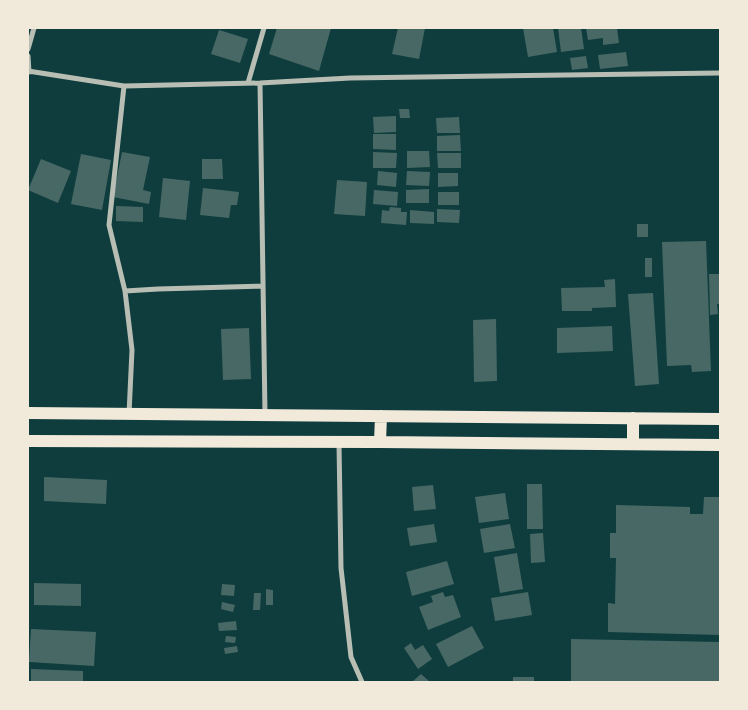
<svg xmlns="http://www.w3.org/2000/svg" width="748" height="710" font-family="Lato,sans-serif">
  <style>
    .building { fill: #486865 }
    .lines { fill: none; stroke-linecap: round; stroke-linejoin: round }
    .minor { stroke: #b8beb3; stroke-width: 5 }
    .primary { stroke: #f1e9da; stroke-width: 12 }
  </style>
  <rect width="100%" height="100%" fill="#0f3d3e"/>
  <path class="building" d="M277,28H331L319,71L269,54Z
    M398,28H425L419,59L392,54Z
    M523,28H553L557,52L528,57Z
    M558,28H581L584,49L561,52Z
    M586,28H617L619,43L603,45V38L588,40Z
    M219,30L248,39L240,63L211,54Z
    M626,52L628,66L600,69L598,55Z
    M586,56L588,68L572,70L570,58Z
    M399,109H409L410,118H400Z
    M396,116V132L374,133L373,117Z
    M459,117L460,133H437L436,118Z
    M373,134H396V150L373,149Z
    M460,135L461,151H437V136Z
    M407,151H429L430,167L407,168Z
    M122,152L150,157L143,190L151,192L149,204L113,197Z
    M373,152L397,153L396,168H373Z
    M437,153H461V168H438Z
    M81,154L111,160L102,210L71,204Z
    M41,159L71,171L58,203L28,190Z
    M202,159H222L223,179H202Z
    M378,171L397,173L396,187L377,185Z
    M407,171L430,172L429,186L406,185Z
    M438,173H458V186L438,187Z
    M163,178L190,181L186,220L159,217Z
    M337,180L367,182L365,216L334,214Z
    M203,188L239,192L237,205H231L229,218L200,215Z
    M429,189V203H406V190Z
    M374,190L398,192L397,206L373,204Z
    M438,192H459V205H438Z
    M116,206L143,207V222L116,221Z
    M390,207L401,208V212H407L406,225L381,223L382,210L389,211Z
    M437,209L460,210L459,223L437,222Z
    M410,210L434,212V224L410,223Z
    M637,224H648V237H637Z
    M706,241L711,371L692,372L691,365L667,366L662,242Z
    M645,258H652V277H645Z
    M709,274H720V304H717L718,314L710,315Z
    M615,279L616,307L592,308V311H562L561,288L605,287L604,280Z
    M653,293L659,384L635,386L628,294Z
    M496,319L497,381L474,382L473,320Z
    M612,326L613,351L557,353V328Z
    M249,328L251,379L223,380L221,329Z
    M44,477L107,480L106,504L44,501Z
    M527,484H542L543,529H527Z
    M433,485L436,509L414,511L412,487Z
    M505,493L509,519L479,523L475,497Z
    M704,497H720V635L608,632V603L615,604L616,558H610V533H616V505L690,507V514H703Z
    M434,524L437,542L410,546L407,528Z
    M510,524L515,548L484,553L480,529Z
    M543,533L545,562L531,563L530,534Z
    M517,553L523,589L500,593L494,557Z
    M447,561L454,584L412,596L406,572Z
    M34,583L81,584V606L34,605Z
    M222,584L235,585L234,596L221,595Z
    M266,589L273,590V605H266Z
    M443,592L445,597L453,595L461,617L428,630L419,607L433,602L431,596Z
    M528,592L532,615L495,621L491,598Z
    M254,593H261L260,610H253Z
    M222,602L235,605L233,612L221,609Z
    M236,621L237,630L219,631L218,623Z
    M472,626L484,648L448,667L436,644Z
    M31,629L96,632L94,666L29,662Z
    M226,636L236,637L235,643L225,642Z
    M571,639L720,642V682H571Z
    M411,643L415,650L423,645L432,659L418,669L404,648Z
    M237,646L238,652L225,654L224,648Z
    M31,669L83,671V682H31Z
    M421,674L430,682H412Z
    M513,677H534V682H513Z"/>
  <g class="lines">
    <path class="minor" d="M28,49L34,28
      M28,56L29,72
      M28,71L124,86L260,83L350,78L720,73
      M248,83L264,28
      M260,83L265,414
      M124,86L109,225L125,291L158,289L263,286
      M125,291L132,350L129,414
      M339,443L341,568L351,657L362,682"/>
    <path class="primary" d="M28,413L720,419
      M633,418V444
      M28,441L380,442L720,445
      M380,442L381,416"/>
  </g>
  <rect width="748" height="710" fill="none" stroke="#f1e9da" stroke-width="58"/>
</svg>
